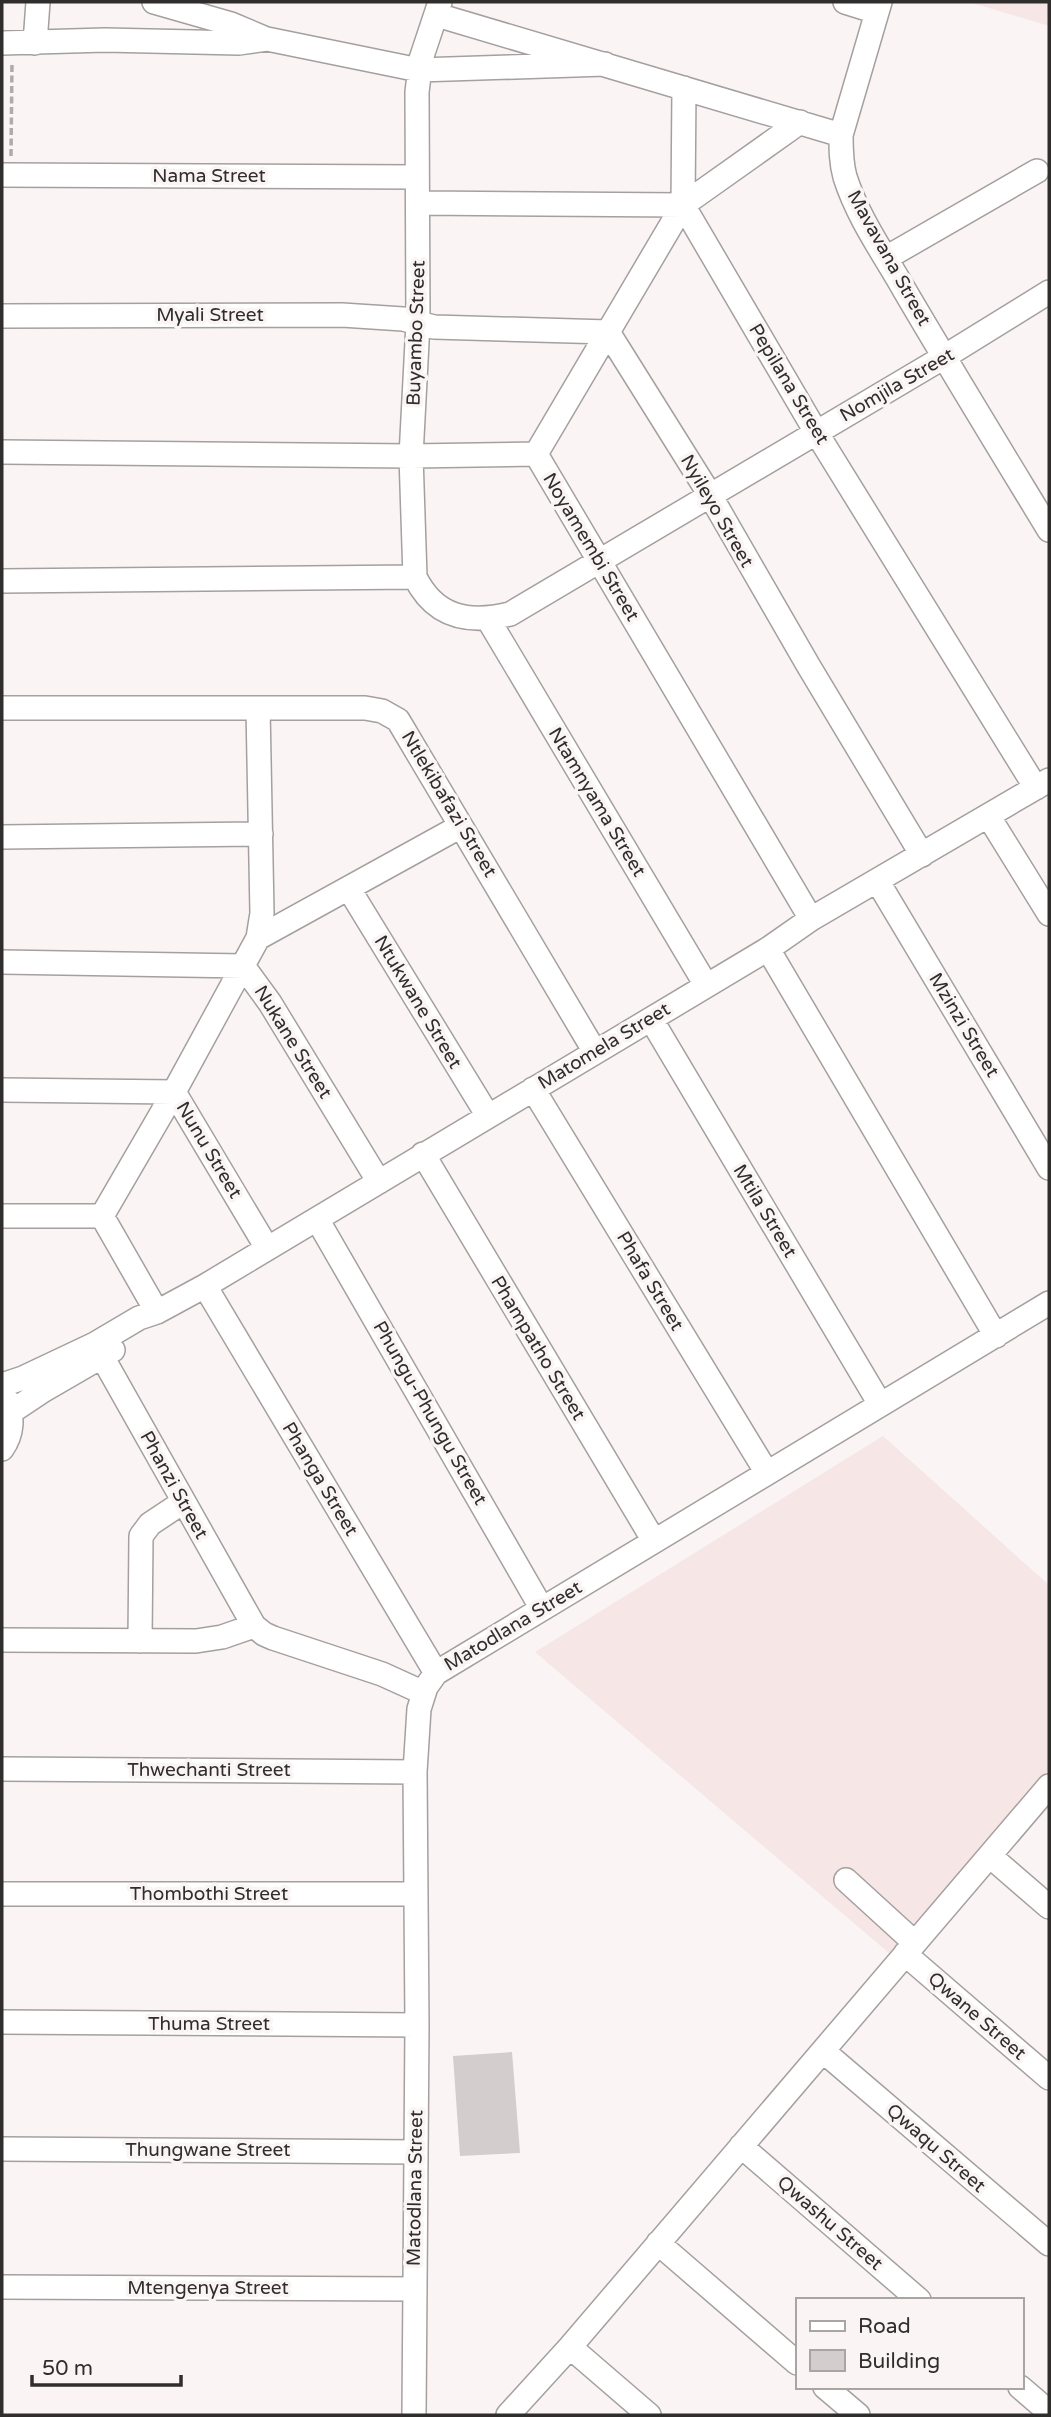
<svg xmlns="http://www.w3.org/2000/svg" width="1051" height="2417" font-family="'Varela Round',sans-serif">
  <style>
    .built { fill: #f6e7e6 }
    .building { fill: #d3cdcd }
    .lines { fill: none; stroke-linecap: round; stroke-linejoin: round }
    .minor-casing { stroke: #a5a09f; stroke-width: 26 }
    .path { stroke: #b0abab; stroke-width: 3.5; stroke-dasharray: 7 3.5; stroke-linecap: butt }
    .minor { stroke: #fff; stroke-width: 23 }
    .labels { text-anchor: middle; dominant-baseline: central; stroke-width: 7; stroke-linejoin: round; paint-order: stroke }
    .street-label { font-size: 19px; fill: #302e2d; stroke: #faf4f4 }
  </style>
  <rect width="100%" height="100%" fill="#faf4f4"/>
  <path class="built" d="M969,2H1049V26Z
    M883,1436L1049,1585V1769L889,1953L535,1652Z"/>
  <path class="building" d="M512,2052L520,2153L460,2156L453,2056Z"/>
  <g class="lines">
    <g class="minor-casing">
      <path id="minor" d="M154,2L231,24L264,38
        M440,2L421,59L417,92L418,323L411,456L415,577C435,618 469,624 510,614L944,357L1049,292
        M845,2L877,12
        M880,2L841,135C841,149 841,163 845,177C858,218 884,254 905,291C952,371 1001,451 1049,530
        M437,15L841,135
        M2,43L105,40L239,43L267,39L419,70L605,64
        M35,43L38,2
        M2,175L416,177
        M419,203L683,205L816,432L1036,788
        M683,205L684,88
        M886,258L1037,171
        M2,316L342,315L403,319L434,327L608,332L710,495L808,665L922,855
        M2,452L411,456L536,454
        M536,454L811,919
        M536,454L683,205L800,122
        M2,581L415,577
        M488,619L706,985
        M2,708H365L382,711L398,720L595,1052
        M989,817L1049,914
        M2,837L261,834
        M878,882L1049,1168
        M349,889L488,1116
        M258,938L461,826
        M768,949L996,1336
        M2,962L243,966L270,1003L379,1182
        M651,1019L880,1404
        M533,1089L767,1473
        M2,1090L174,1092L267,1248
        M423,1154L654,1541
        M2,1216H102
        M102,1216L174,1092L258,938L262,913L258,708
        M102,1216L157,1312
        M317,1219L542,1609
        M205,1286L436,1673
        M95,1344L254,1626L264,1634L273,1638L382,1674L415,1689L423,1695
        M2,1385L23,1378L95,1344L139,1318L157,1312L205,1286L768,949L811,919L1049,780
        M11,1412L44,1390L113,1350
        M2,1449C13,1433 13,1418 7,1400
        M2,1640L196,1641L222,1637L254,1626
        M140,1641L141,1536L150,1524L183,1502
        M2,1769L415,1772
        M990,1856L1049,1907
        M846,1880L915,1943
        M2,1894H416
        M905,1954L1049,2078
        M2,2022L417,2025
        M823,2051L1049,2244
        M741,2146L919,2300
        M2,2149L415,2152
        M658,2243L797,2363
        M2,2287L414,2289
        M570,2347L649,2415
        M825,2387L858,2415
        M1020,2387L1049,2412
        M414,2415L417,2025L415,1772L419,1709L426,1687L436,1673L1049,1303
        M508,2415L570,2347L1049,1786"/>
    </g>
    <path class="path" d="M11,156L12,62"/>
    <use href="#minor" class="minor"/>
  </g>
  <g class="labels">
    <g class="street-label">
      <text x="209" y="176">Nama Street</text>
      <text transform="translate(889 258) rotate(61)">Mavavana Street</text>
      <text x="210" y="315">Myali Street</text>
      <text transform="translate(416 333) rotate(-88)">Buyambo Street</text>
      <text transform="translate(789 384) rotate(59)">Pepilana Street</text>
      <text transform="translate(897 385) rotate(-30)">Nomjila Street</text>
      <text transform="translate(717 511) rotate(60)">Nyileyo Street</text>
      <text transform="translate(591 547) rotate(59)">Noyamembi Street</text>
      <text transform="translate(597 802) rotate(59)">Ntamnyama Street</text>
      <text transform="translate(449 804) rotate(59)">Ntlekibafazi Street</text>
      <text transform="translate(418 1002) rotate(59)">Ntukwane Street</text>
      <text transform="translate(964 1025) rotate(59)">Mzinzi Street</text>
      <text transform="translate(293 1042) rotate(58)">Nukane Street</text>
      <text transform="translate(604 1046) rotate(-31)">Matomela Street</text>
      <text transform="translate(209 1150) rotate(59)">Nunu Street</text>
      <text transform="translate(765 1211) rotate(59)">Mtila Street</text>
      <text transform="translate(650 1281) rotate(59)">Phafa Street</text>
      <text transform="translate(538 1348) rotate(59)">Phampatho Street</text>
      <text transform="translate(430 1413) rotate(60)">Phungu-Phungu Street</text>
      <text transform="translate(320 1479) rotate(59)">Phanga Street</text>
      <text transform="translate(174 1485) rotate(61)">Phanzi Street</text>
      <text transform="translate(513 1626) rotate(-31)">Matodlana Street</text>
      <text x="209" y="1770">Thwechanti Street</text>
      <text x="209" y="1894">Thombothi Street</text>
      <text transform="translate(977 2016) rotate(41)">Qwane Street</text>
      <text x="209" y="2024">Thuma Street</text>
      <text transform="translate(936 2148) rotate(41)">Qwaqu Street</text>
      <text x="208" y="2150">Thungwane Street</text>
      <text transform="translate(415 2188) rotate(-89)">Matodlana Street</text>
      <text transform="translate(830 2223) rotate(41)">Qwashu Street</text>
      <text x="208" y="2288">Mtengenya Street</text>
    </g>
  </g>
  <rect width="1051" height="2417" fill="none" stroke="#302e2d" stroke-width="7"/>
  <rect x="796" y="2298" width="228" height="91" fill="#faf4f4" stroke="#a9a5a4" stroke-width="2"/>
  <rect x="810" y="2321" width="35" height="10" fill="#ffffff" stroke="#a9a5a4" stroke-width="2"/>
  <text x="858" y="2333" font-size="21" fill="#302e2d">Road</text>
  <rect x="810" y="2350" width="35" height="21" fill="#d3cdcd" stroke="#a9a5a4" stroke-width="2"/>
  <text x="858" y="2368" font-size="21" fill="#302e2d">Building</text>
  <path d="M32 2375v10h149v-10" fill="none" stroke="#302e2d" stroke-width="3.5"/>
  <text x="42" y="2375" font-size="21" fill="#302e2d" stroke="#faf4f4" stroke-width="5" paint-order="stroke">50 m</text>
</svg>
